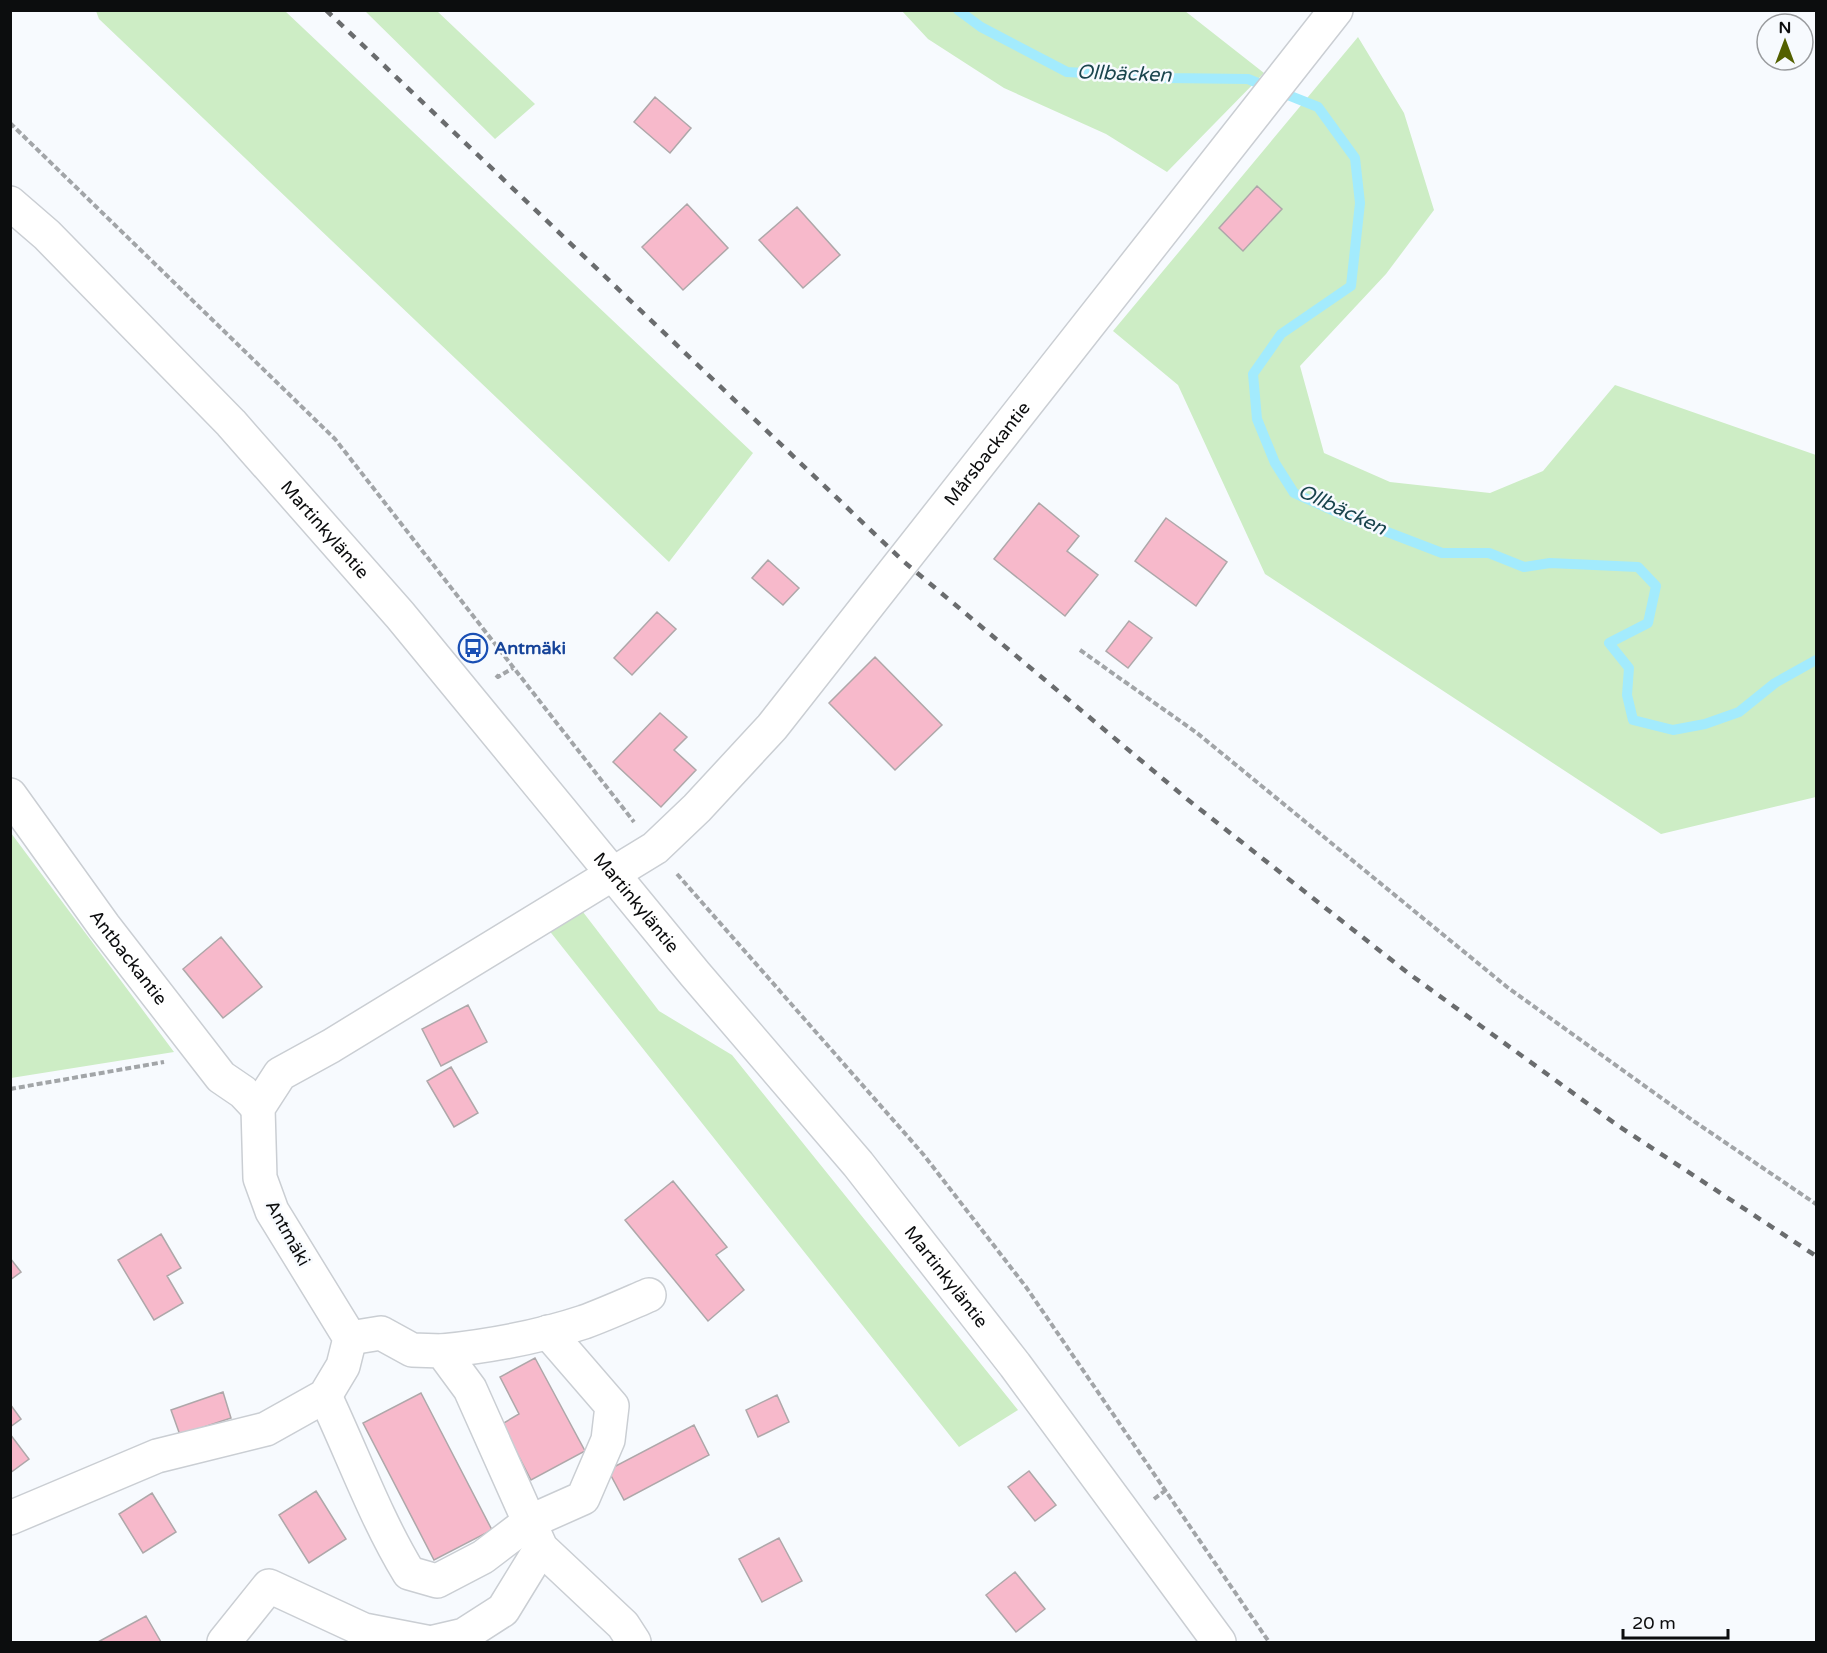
<svg xmlns="http://www.w3.org/2000/svg" width="1827" height="1653" font-family="'Varela Round',sans-serif">
  <style>
    .green { fill: #cdedc5 }
    .lines { fill: none; stroke-linecap: round; stroke-linejoin: round }
    .stream { stroke: #a3ebfd; stroke-width: 10 }
    .building { fill: #f7b9cb; stroke: #aea7a9; stroke-width: 1.5 }
    .minor-casing { stroke: #caced3; stroke-width: 36 }
    .path { stroke: #a2a5a8; stroke-width: 4; stroke-dasharray: 6 3; stroke-linecap: butt }
    .minor { stroke: #fff; stroke-width: 33 }
    .rail { stroke: #6a6c6e; stroke-width: 4.5; stroke-dasharray: 8 8; stroke-linecap: butt }
    .labels { text-anchor: middle; dominant-baseline: central; stroke-width: 5; stroke-linejoin: round; paint-order: stroke }
    .street-label { font-size: 18px; fill: #0c0d0e; stroke: #f7fafe }
    .transit-label { font-size: 18px; font-weight: bold; fill: #164399; stroke: #f7fafe; text-anchor: start }
    .water-label { font-size: 20px; font-style: italic; fill: #1a454e; stroke: #f7fafe }
  </style>
  <rect width="100%" height="100%" fill="#f7fafe"/>
  <path class="green" d="M96,11H285L753,453L669,562L99,19Z
    M365,11H437L535,104L495,139Z
    M902,11H1185L1264,73L1167,172L1106,134L1004,88L928,39Z
    M1358,37L1404,113L1434,210L1386,274L1300,366L1324,453L1390,482L1490,493L1543,471L1615,385L1816,455V797L1661,834L1265,574L1178,385L1113,331Z
    M10,833H11L174,1052L11,1078Z
    M583,912L659,1011L732,1055L1018,1410L959,1447L548,929Z"/>
  <g class="lines">
    <path class="stream" d="M958,10L981,27L1067,72L1167,78L1248,79L1318,107L1355,158L1360,203L1351,286L1281,334L1253,374L1257,419L1275,463L1294,493L1343,515L1442,553H1489L1524,567L1550,563L1638,567L1656,586L1648,623L1609,643L1629,668L1627,695L1633,720L1673,730L1705,724L1739,712L1775,683L1816,660"/>
  </g>
  <path class="building" d="M655,97L691,128L670,153L634,122Z
    M1257,186L1282,209L1243,251L1219,228Z
    M687,204L728,248L683,290L642,247Z
    M797,207L840,255L803,288L759,240Z
    M1039,503L1079,536L1067,551L1098,575L1065,616L994,559Z
    M1166,518L1227,562L1196,606L1135,561Z
    M768,560L799,588L783,605L752,578Z
    M657,612L676,629L632,675L614,658Z
    M1129,621L1152,638L1128,668L1106,651Z
    M875,657L942,725L895,770L829,703Z
    M660,713L687,737L674,750L696,770L661,807L613,762Z
    M221,937L262,987L223,1018L183,969Z
    M468,1005L487,1042L441,1066L422,1029Z
    M451,1067L478,1113L454,1127L427,1081Z
    M673,1181L727,1247L716,1255L744,1290L708,1321L625,1220Z
    M161,1234L181,1268L167,1276L183,1303L154,1320L118,1260Z
    M10,1258L21,1272L10,1280Z
    M535,1358L585,1451L531,1480L502,1424L519,1414L500,1377Z
    M223,1392L231,1418L180,1435L171,1410Z
    M421,1393L492,1530L434,1560L363,1423Z
    M777,1395L789,1422L758,1437L746,1410Z
    M10,1404L21,1419L10,1427Z
    M694,1425L709,1455L624,1500L608,1470Z
    M10,1434L29,1459L10,1473Z
    M1029,1471L1056,1505L1035,1521L1008,1487Z
    M316,1491L346,1539L309,1563L279,1515Z
    M152,1493L176,1532L143,1553L119,1514Z
    M779,1538L802,1581L762,1602L739,1559Z
    M1015,1572L1045,1609L1016,1632L986,1595Z
    M146,1616L161,1642H98Z"/>
  <g class="lines">
    <g class="minor-casing">
      <g id="minor">
        <path id="s1" d="M10,203L47,235L231,423L400,615L695,974L858,1164L1015,1365L1219,1642"/>
        <path id="s2" d="M10,795L104,926L221,1077L243,1092L258,1108"/>
        <path d="M350,1338L381,1333L412,1350L442,1351L470,1389L541,1548L623,1625L634,1642"/>
        <path d="M442,1351C489,1346 539,1337 584,1322C606,1314 628,1304 649,1295"/>
        <path d="M325,1396C353,1455 375,1517 409,1573L437,1581L483,1557L529,1522L583,1498L608,1440L612,1406L548,1332"/>
        <path id="s3" d="M10,1518L157,1456L266,1429L325,1396L343,1366L350,1338L272,1211L260,1178L258,1108L280,1074L331,1046L655,848L697,808L772,727L1336,10"/>
        <path d="M224,1642L269,1586L364,1630L426,1642"/>
        <path d="M434,1642L464,1635L503,1610L541,1548"/>
      </g>
    </g>
    <path class="path" d="M10,123L335,439L634,822
      M1080,650L1197,733L1507,987L1695,1122L1816,1204
      M496,675L498,677L513,668
      M677,874L923,1154L1026,1287L1269,1642
      M10,1089L164,1062
      M1154,1499L1166,1490"/>
    <use href="#minor" class="minor"/>
    <path class="rail" d="M326,10L903,561L1187,799L1408,973L1617,1125L1816,1256"/>
  </g>
  <defs>
    <g id="bus-ring" transform="scale(1.5)"><circle r="9.5" fill="#f7fafe" stroke="#1a4fb4" stroke-width="1.5"/><path d="M-5-6H5V4H4V6H2V4H-2V6H-4V4H-5ZM-3.5-4V0h7V-4ZM-3.5 1.2v1.5H-2V1.2ZM2 1.2v1.5H3.5V1.2Z" fill="#1a4fb4"/></g>
  </defs>
  <g fill-rule="evenodd">
    <use href="#bus-ring" x="473" y="648"/>
  </g>
  <g class="labels">
    <g class="street-label">
      <text stroke="none"><textPath href="#s3" startOffset="1652">Mårsbackantie</textPath></text>
      <text stroke="none"><textPath href="#s1" startOffset="454">Martinkyläntie</textPath></text>
      <text stroke="none"><textPath href="#s1" startOffset="940">Martinkyläntie</textPath></text>
      <text stroke="none"><textPath href="#s2" startOffset="201">Antbackantie</textPath></text>
      <text transform="translate(288 1233) rotate(61)">Antmäki</text>
      <text stroke="none"><textPath href="#s1" startOffset="1426">Martinkyläntie</textPath></text>
    </g>
    <g class="transit-label">
      <text x="494" y="648">Antmäki</text>
    </g>
    <g class="water-label">
      <text transform="translate(1124 74) rotate(2)">Ollbäcken</text>
      <text transform="translate(1342 510) rotate(25)">Ollbäcken</text>
    </g>
  </g>
  <rect width="1827" height="1653" fill="none" stroke="#0c0d0e" stroke-width="24"/>
  <g transform="translate(1785 42)"><circle r="28" fill="#f7fafe" stroke="#999b9e" stroke-width="1.5"/>
  <path d="M0-4.5L10 22L0 15L-10 22Z" fill="#536000"/>
  <text y="-9" font-size="16" font-weight="bold" text-anchor="middle" fill="#0c0d0e">N</text>
  </g>
  <path d="M1623 1629v9h105v-9" fill="none" stroke="#0c0d0e" stroke-width="3"/>
  <text x="1632" y="1629" font-size="18" fill="#0c0d0e" stroke="#f7fafe" stroke-width="4.5" paint-order="stroke">20 m</text>
</svg>
